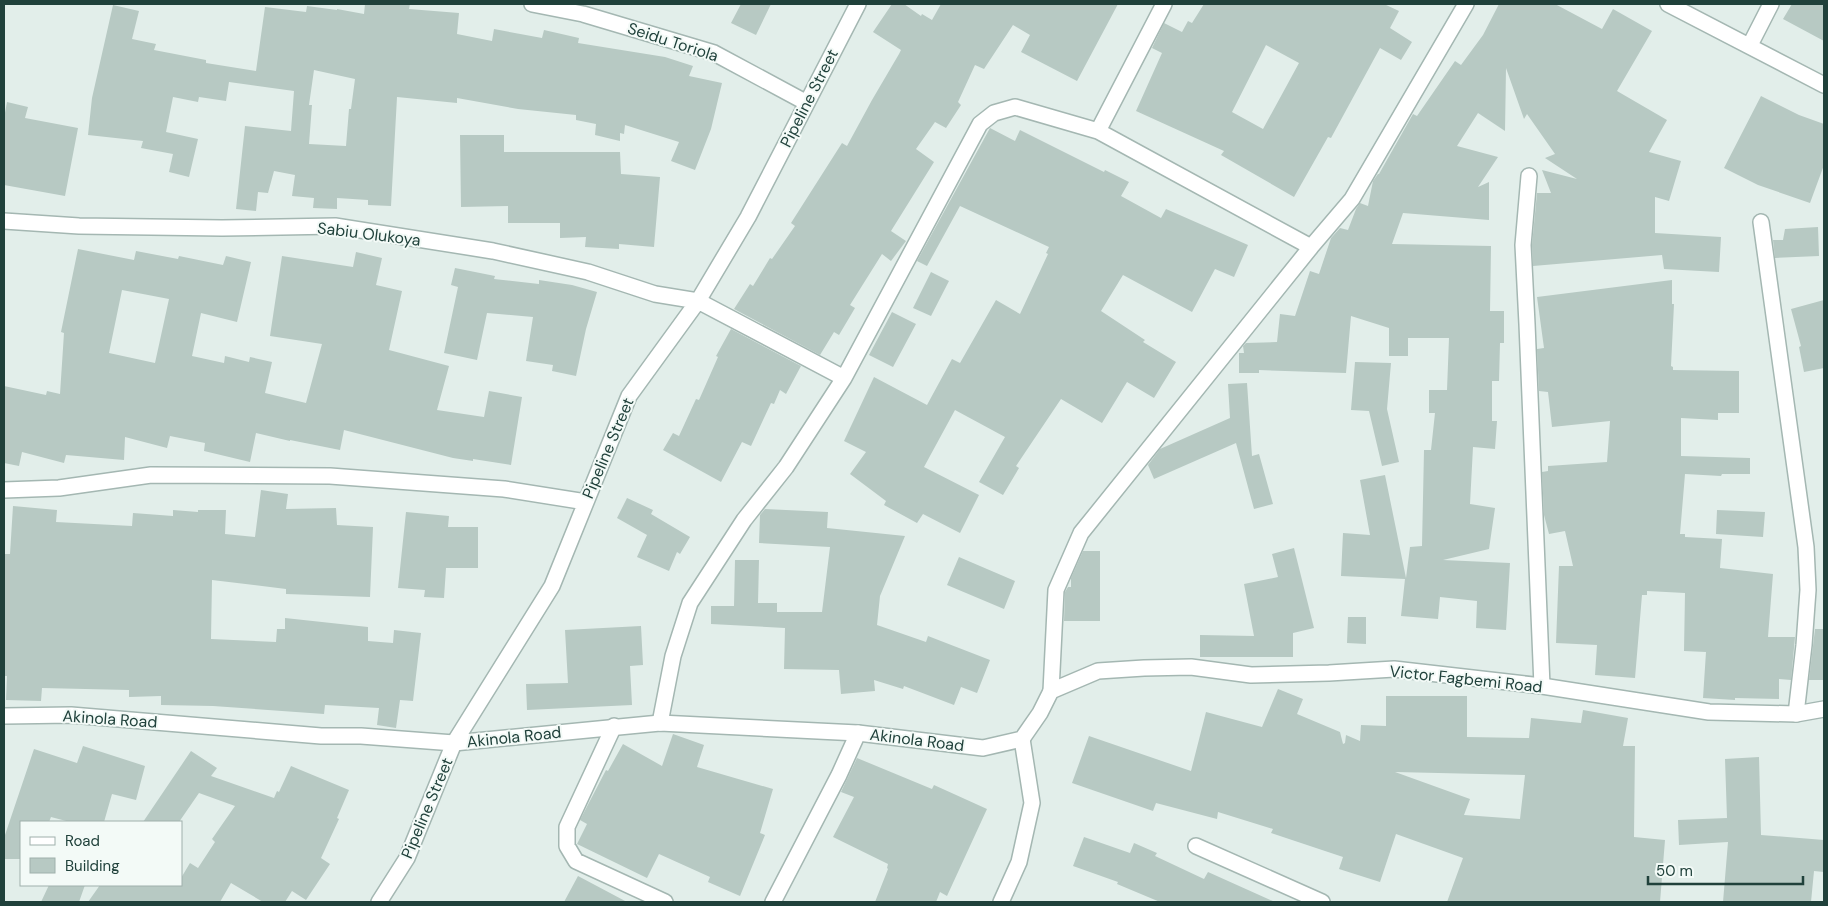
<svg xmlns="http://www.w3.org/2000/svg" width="1828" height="906" font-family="'DM Sans',sans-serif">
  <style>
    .building { fill: #b7c9c3; fill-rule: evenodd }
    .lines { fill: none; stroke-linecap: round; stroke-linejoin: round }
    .minor-casing { stroke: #a4b7b2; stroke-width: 18 }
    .tertiary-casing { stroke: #a4b7b2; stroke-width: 18 }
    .minor { stroke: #fff; stroke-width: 15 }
    .tertiary { stroke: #fff; stroke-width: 15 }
    .labels { text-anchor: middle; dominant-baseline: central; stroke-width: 4; stroke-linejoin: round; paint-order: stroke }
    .street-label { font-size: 16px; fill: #20413b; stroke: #f3faf7 }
  </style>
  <rect width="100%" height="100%" fill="#e2eeea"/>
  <path class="building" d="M365,4H410L409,9L459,13L457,34L492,41L494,29L542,38L544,30L579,38L578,43L665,57L693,66L689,76L722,83L711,129L695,170L671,161L679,142L625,125L624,134L620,133V141L595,135L596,124L576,120V115L518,109L457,98V103L397,97L391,206L368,205V200L337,198V209L313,208L314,198L292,196L295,175L274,171L268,193L258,192L256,211L236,209L245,126L291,131L294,91L229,82L226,101L199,97L198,102L173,97L166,132L198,139L189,177L169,172L173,154L141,148L143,141L88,135L92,98L113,5L139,11L132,39L156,44L154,50L206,60V63L256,71L265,7L306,12L307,6L337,10V9L364,14ZM314,70L355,79L351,109H349L346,146L309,144L312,105H309Z
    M741,4H771L756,35L731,23Z
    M892,4H904L921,16L922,14L932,20L941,4H1118L1077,81L1021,52L1030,35L1013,25L984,69L975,65L958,102L961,105L946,128L935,122L916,149L934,162L891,231L906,241L891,261L882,254L850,305L855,308L839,335L834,332L820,355L734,309L750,284L753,286L770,258L772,259L795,226L791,223L842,143L847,146L872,100L899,54L901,50L873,32Z
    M1204,4H1384L1399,11L1390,28L1412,42L1401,60L1380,48L1331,138L1328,137L1294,197L1221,155L1224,151L1136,111L1162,53L1152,48L1164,23L1182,32L1188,21L1192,23ZM1266,45L1299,63L1263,129L1232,112Z
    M1499,4H1555L1602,29L1613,9L1652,31L1617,91L1667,120L1649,152L1681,161L1669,201L1655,197V233L1721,237L1719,272L1664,269L1662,255L1533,266L1532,245L1537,193H1551L1542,170L1577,179L1545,158L1555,154L1527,114L1524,119L1506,68L1505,131L1478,113L1457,146L1498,157L1478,187L1489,182V220L1403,213L1392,244L1491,246L1490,311H1504V343H1500L1499,381H1492V421H1497L1495,449L1473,447L1470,504L1495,508L1489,549L1443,560L1510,563L1506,630L1476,628L1477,601L1440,597L1438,619L1401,616L1405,579L1341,576L1343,533L1370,535L1360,480L1385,475L1406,578L1410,547L1422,546L1424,450H1431L1435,413H1429V390H1447L1449,338H1408V356H1389V328L1351,316L1346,373L1259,370V373H1239V353H1244L1243,346L1246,343L1277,342L1280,314L1295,316L1310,271L1319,274L1331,238L1340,228L1348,230L1356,209L1360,203L1368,206L1373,181L1378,174H1379L1413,114L1417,116L1455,61L1461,65L1483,35Z
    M1792,4H1824V41L1783,19Z
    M1761,96L1799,115L1824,124V165L1810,203L1758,185L1724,168Z
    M7,102L28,107L25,118L78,128L65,196L4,185V118Z
    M990,128L1015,141L1020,130L1104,172L1105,170L1129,182L1121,196L1161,218L1166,209L1248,245L1234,277L1215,269L1192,312L1123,275L1101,311L1145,340L1143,342L1176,362L1154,398L1127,382L1102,423L1061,399L1016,466L1019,468L1003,495L979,482L1005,437L955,410L924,467L979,495L960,533L923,514L917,523L884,505L886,501L850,474L866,452L844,441L874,377L927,405L952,359L960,363L996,300L1020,314L1048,254L1046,253L1049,247L960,206L927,266L917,261Z
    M460,135H504V152H620L621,174L660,177L654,247L619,244V249L585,247L586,237L560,238V223H508V206L461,207Z
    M1818,227L1819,256L1775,258L1773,240H1783L1785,229Z
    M78,249L134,260L136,251L178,259L179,256L223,265L226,256L251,262L237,322L201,313L192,356L224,363L225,356L249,362L250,357L272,362L265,393L306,403L322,344L270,336L282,256L353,267L356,252L382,258L376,285L402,291L389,350L449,366L437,410L484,417L489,391L522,397L511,465L473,459V461L453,458L344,430L340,450L290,440V441L256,433L250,462L204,451L205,443L170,436L167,448L125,437L124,460L66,455L64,463L22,452L19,466L4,463V386L46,395L47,391L60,394L64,333L61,332ZM122,290L169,299L155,363L109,353Z
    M455,268L495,276L494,279L539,284V280L572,285L597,292L586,329L576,376L552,371L553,365L526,361L533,317L487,313L477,360L444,353L458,287L451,285Z
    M931,272L949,281L931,316L913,308Z
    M1672,280V304H1674L1671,366L1673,367V370L1739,371V413H1718V420L1681,418V456L1750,458V474H1722L1721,476L1685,474L1680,534H1685V537L1722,539L1720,568L1773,574L1768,637H1795L1791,680L1779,679V699L1735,698V700L1703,698L1706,652L1684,651L1685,593L1647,591V595H1642L1635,678L1595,675L1597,645L1556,643L1559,566H1573L1565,531L1549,534L1544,515L1542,472L1548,471V466L1607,462L1610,421L1552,427L1548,392L1539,391L1537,349L1544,348L1537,297Z
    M1824,300V368L1804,372L1799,347L1801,346L1791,309Z
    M892,312L916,324L893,367L869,355Z
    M731,329L801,366L786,394L780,390L774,404L771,403L751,446L742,442L721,482L663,450L673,433L679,436L696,399L699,400L718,357L716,356Z
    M1355,362L1391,363L1387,409L1399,462L1382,466L1369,411L1351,410Z
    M1247,383L1252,456L1259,454L1273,504L1254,509L1236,443L1154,479L1148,465L1160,449L1230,418L1228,384Z
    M261,490L288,494L286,509L336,508L337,525L373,527L370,597L286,594V589L212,580L211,639L276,642L277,629H285V618L368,627V641L393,643L394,630L421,633L413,701L400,700L396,728L377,725L379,708L325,705L324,714L213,706L161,705V696L129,697V690L42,688L41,701L6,700L7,676H5L4,572L5,554H10L13,506L57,510L56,522L132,526L133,513L173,516V510L198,512V510H226L225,534L255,537Z
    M627,498L653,510L651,514L690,537L680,554L677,552L669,571L637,557L647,535L617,518Z
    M765,509L828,512L827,528L905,536L880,596L877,625L926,642L928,636L990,660L977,693L961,687L954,705L904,686L903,689L874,680L875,691L841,694L839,670L784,669L785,628L711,624V606H734L735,560H759L758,603H777V612H822L830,547L759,543L760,515Z
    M1717,510L1765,512L1763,537L1716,534Z
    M406,512L449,516L448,527H478V568H446L444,598L424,597L425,590L398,588Z
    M1294,548L1314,628L1293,633V657H1200V635L1254,636L1244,584L1278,577L1272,554Z
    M1083,551H1100V621H1064L1065,592L1068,587H1071V578Z
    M959,557L1015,581L1004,609L947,585Z
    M1348,617H1366V644L1347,643Z
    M641,626L643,665L630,666L632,705L527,710L526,684L568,683L565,630Z
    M1815,629H1824V680H1809Z
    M1278,689L1303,699L1297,714L1340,732L1343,744L1345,743L1346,735L1360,741L1361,725L1386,726V696H1467V737L1529,738L1531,718L1581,723L1583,710L1628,718L1623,746H1635L1634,837L1665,840L1660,902H1447L1463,858L1396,834L1380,882L1339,869L1343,857L1271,833L1273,829L1218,812L1217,819L1156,803L1153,811L1072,783L1089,736L1191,771L1206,712L1262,727ZM1395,772L1525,775L1520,819L1464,815L1470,799Z
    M673,734L704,745L697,767L773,789L760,833L765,835L740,896L708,882L710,877L659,854L647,878L577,844L587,824L580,820L606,770L608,771L623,744L662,766Z
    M83,746L145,766L136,800L112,794L104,822H70L51,817L49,822H21V859H4V838L34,749L77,763Z
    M191,751L217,768L211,776L274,798L277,791L279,792L291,766L349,790L337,818L339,819L321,858L330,864L306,900L292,891L285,902H263L231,883L220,902H88L100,885H181V878L190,863L198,868L215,842L212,839L235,806L199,793L179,822H143Z
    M1759,757L1761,835L1824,840V872L1814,871L1811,902H1723L1728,842L1679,845L1678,820L1727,818L1725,759Z
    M857,758L932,789L934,785L987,809L947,896L940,892L936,902H875L888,869L887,868L888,864L833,837L854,797L841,792Z
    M1084,837L1130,853L1134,843L1157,853L1155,856L1204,879L1208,872L1275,902H1160L1117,884L1118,882L1073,866Z
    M578,876L627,902H564Z
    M49,885H85L79,902H41Z"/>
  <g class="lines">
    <g class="minor-casing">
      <path id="minor" d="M532,4L583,14L714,53L807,103
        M1668,4L1824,85
        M1750,45L1771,4
        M1098,131L1164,4
        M1529,176L1523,245L1527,324L1542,686
        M4,221L79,226L222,228L335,226L493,251L588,272L655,294L698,301L844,378
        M1761,222L1806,547L1808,590L1804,645L1796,714
        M4,490L59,488L151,475L330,476L504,489L586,502
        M1051,691L1056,590L1081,533L1311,247L1352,199L1466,4
        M660,723L673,656L690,603L744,520L786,467L844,378L980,124L994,113L1015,107L1098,131L1311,247
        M614,726L567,827V846L576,861L665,902
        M1196,846L1322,902
        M379,902L407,858L454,743L552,586L629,396L698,301L748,217L858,4
        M773,902L839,775L858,733
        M1001,902L1019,862L1032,803L1022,739"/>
    </g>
    <g class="tertiary-casing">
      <path id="tertiary" d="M4,716L71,715L321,736H361L454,743L660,723L858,733L983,748L1022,739L1040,713L1051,691L1098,671L1144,668L1191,667L1251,675L1329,673L1394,669L1542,686L1709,712L1796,714L1824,709"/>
    </g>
    <use href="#minor" class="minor"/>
    <use href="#tertiary" class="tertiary"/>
  </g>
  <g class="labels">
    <g class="street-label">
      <text transform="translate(673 42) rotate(18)">Seidu Toriola</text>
      <text transform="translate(809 98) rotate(-63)">Pipeline Street</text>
      <text transform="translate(369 234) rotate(7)">Sabiu Olukoya</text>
      <text transform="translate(608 448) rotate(-67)">Pipeline Street</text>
      <text transform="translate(1466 679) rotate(6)">Victor Fagbemi Road</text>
      <text transform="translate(110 719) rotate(4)">Akinola Road</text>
      <text transform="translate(514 737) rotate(-6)">Akinola Road</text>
      <text transform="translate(917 740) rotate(7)">Akinola Road</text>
      <text transform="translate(427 808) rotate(-67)">Pipeline Street</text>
    </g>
  </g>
  <rect width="1828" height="906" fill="none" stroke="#20413b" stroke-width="10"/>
  <rect x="20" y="821" width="162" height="65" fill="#f3faf7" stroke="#9fb0ac"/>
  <rect x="30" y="837" width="25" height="8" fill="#ffffff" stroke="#9fb0ac"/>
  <text x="65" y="846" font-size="15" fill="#20413b">Road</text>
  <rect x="30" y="858" width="25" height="15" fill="#b7c9c3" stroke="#9fb0ac"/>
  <text x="65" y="871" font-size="15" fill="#20413b">Building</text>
  <path d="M1648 876v8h155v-8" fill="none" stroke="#20413b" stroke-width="2.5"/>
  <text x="1656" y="876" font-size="15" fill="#20413b" stroke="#f3faf7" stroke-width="4" paint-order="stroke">50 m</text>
</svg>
